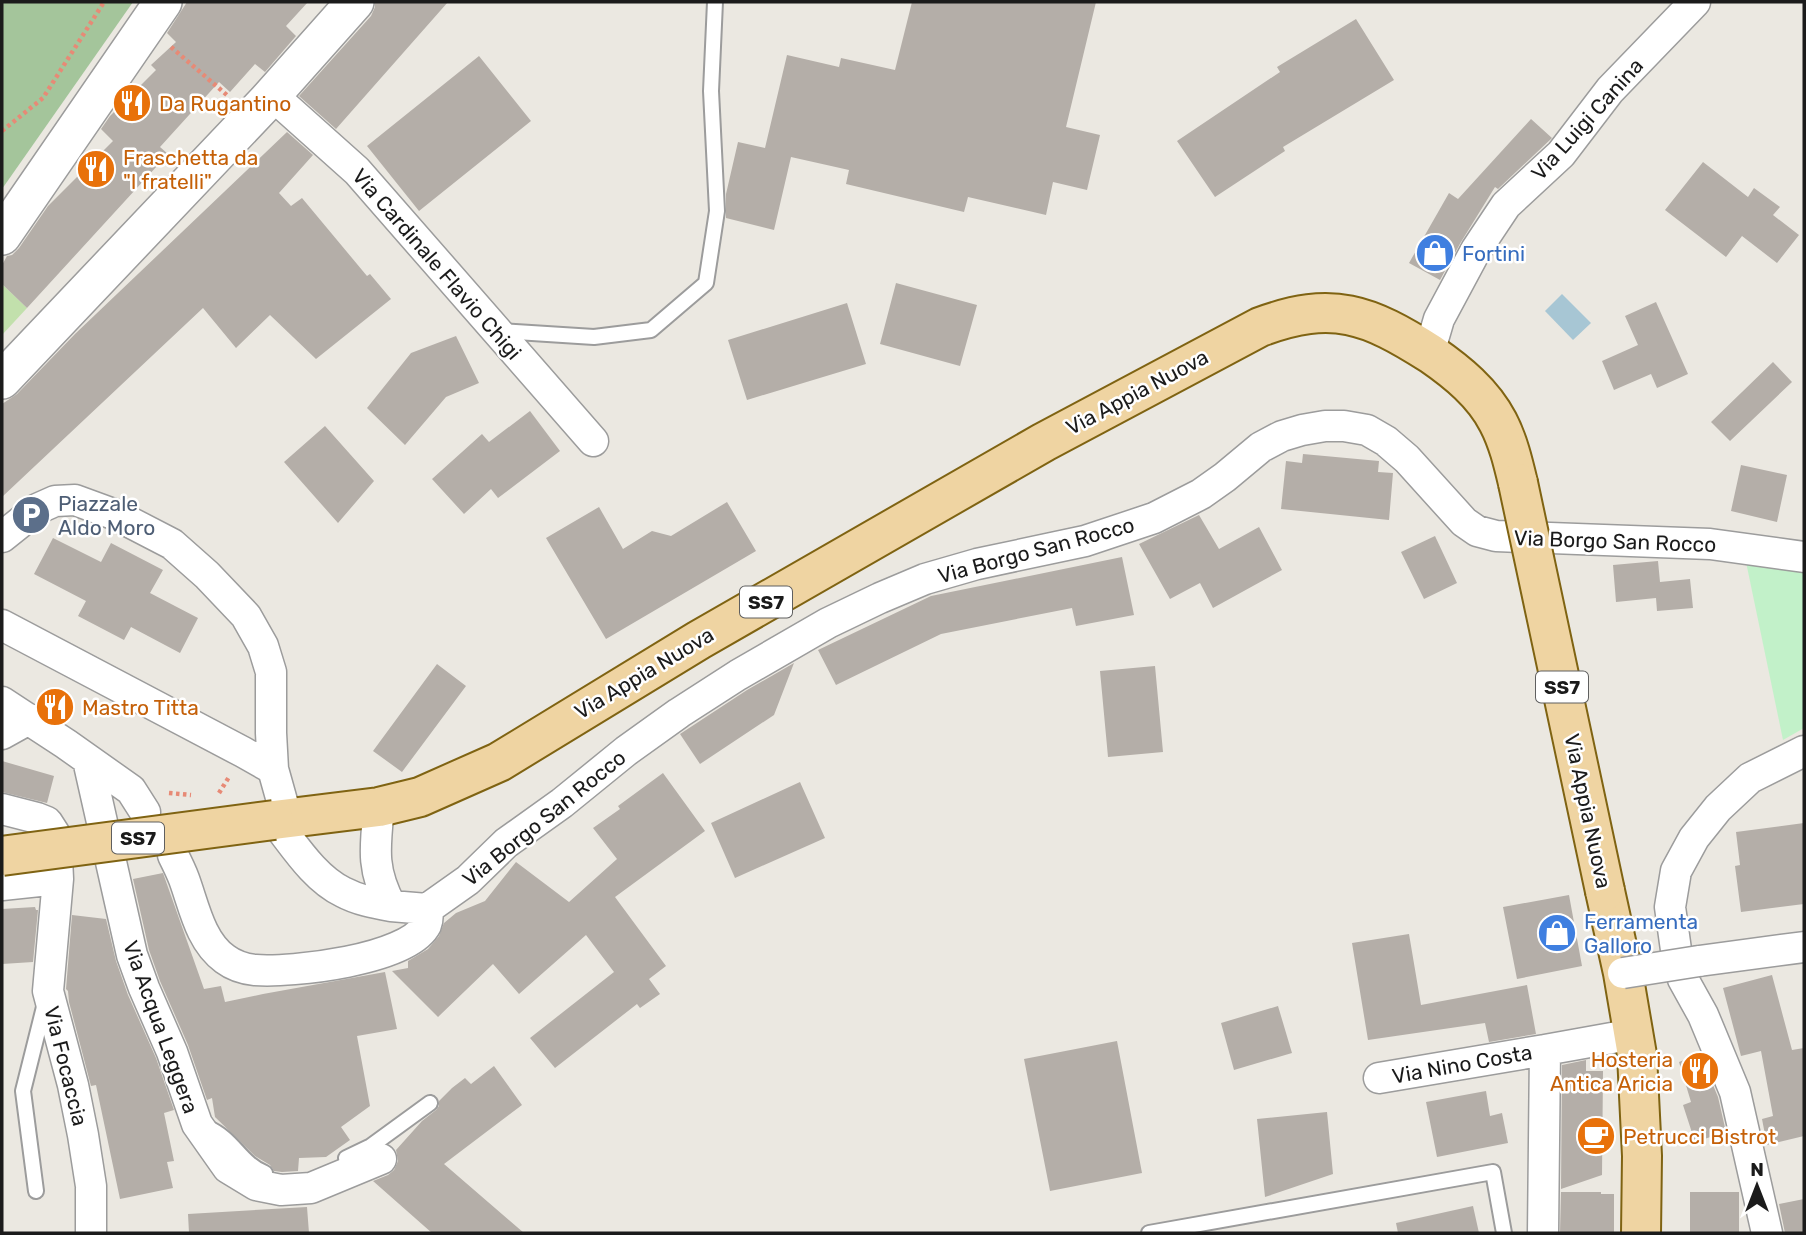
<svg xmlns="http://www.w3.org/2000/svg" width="1806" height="1235" font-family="Rubik,sans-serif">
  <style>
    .grass { fill: #c2e0ac }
    .forest { fill: #a4c59b }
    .park { fill: #c2f1c9 }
    .water { fill: #a7c6d4 }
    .building { fill: #b4aea8 }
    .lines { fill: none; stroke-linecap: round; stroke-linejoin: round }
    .service-casing { stroke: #9c9c9c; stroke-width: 18 }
    .minor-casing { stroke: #9c9c9c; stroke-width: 33 }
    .tertiary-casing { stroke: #9c9c9c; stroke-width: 40 }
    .primary-casing { stroke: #7f6312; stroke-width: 42 }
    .path { stroke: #e78a76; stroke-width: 4.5; stroke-dasharray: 3.5 3.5; stroke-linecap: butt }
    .service { stroke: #fff; stroke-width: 14 }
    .minor { stroke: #fff; stroke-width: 30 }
    .tertiary { stroke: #fff; stroke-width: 37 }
    .primary { stroke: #efd4a2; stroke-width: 38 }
    .minor-bridge-casing { stroke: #9c9c9c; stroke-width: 33; stroke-linecap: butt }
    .primary-bridge-casing { stroke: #7f6312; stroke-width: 42; stroke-linecap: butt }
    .minor-bridge { stroke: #fff; stroke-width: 30 }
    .primary-bridge { stroke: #efd4a2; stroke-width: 38 }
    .labels { text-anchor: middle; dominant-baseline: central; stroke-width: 5; stroke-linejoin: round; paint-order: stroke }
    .shield { fill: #fff; stroke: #5f5f5f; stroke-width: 2 }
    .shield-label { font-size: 19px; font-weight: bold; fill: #1b1b1b }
    .food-label { font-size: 21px; fill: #c56008; stroke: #fff; text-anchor: start }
    .street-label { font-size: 21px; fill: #1b1b1b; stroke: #fff }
    .shop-label { font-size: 21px; fill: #366cbe; stroke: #fff; text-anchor: start }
    .service-label { font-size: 21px; fill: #4e5e75; stroke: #fff; text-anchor: start }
  </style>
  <rect width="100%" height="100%" fill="#ebe8e1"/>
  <path class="grass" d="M2,284L27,308L2,335Z"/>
  <path class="forest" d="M2,2H133L2,189Z"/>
  <path class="park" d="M1746,562L1804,571V728L1783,740Z"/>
  <path class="water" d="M1562,294L1591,323L1573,340L1545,311Z"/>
  <path class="building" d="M187,2H308L286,26L296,36L265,72L255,64L230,92L219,82L160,147L168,154L27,308L2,284V265L7,256L12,255L19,248L48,206L113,141L101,129L110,116L156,70L151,65L176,42L167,33Z
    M375,2H448L336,129L299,96L371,16L375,7Z
    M912,2H1096L1066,127L1100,135L1087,190L1053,182L1046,215L968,197L964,212L846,184L849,170L791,157L774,230L726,218V194L738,142L765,148L787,55L839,67L841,58L895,70Z
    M1356,19L1394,80L1283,147L1285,151L1215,197L1177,141L1280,72L1277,67Z
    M479,56L531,121L419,211L367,146Z
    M1531,119L1552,138L1498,189L1495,187L1461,242L1440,280L1409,263L1449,193L1458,199Z
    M287,132L313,155L279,193L291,206L302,198L367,276L370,274L391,299L316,359L270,315L236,348L203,308L2,497V404L17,394L75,334Z
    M1703,162L1748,197L1754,188L1780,207L1773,215L1799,235L1777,263L1742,236L1726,257L1665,210Z
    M896,283L977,305L960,366L880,344Z
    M1656,302L1688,374L1657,388L1651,374L1614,390L1602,361L1638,345L1625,316Z
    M847,303L866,364L747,400L728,340Z
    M456,336L479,383L446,397L405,445L367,408L411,353Z
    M1773,362L1792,382L1730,441L1711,422Z
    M530,411L560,451L498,498L491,489L464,514L432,479L482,434L489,442Z
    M325,426L374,481L338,523L284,462Z
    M1303,454L1379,461L1378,472L1393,473L1389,520L1281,509L1286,461L1302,463Z
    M1741,465L1787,475L1777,522L1731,511Z
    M727,502L756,551L606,639L546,538L599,507L623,549L652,531L671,536Z
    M1199,515L1219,549L1259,527L1282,570L1213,608L1200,583L1170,599L1139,544Z
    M1435,536L1457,583L1424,599L1401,552Z
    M53,538L101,562L111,543L163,570L150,593L198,618L180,653L131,627L124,640L78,616L86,601L34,574Z
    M1122,557L1134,615L1076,626L1072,608L941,634L836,685L818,650L931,596Z
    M1658,561L1660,582L1690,579L1693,608L1657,611L1656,598L1616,602L1613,565Z
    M794,663L774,715L700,764L680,734L747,690Z
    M437,664L466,686L402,772L373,751Z
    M1155,666L1163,752L1108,757L1100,671Z
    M2,761L54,776L47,803L2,792Z
    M663,773L705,831L615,897L666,966L649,979L660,994L640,1008L637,1004L555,1068L530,1038L614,972L586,935L519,994L493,964L438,1017L392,971L408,968V961L428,949L439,936L444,923L456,913L485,901L516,862L569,902L617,859L593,828L620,809L618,806Z
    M800,782L825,838L735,878L711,823Z
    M1804,823V904L1741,912L1735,866L1740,865L1736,832Z
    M163,873L204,989L221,986L225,1002L263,994L385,972L397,1029L357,1036L370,1106L341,1127L350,1140L326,1157L299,1158L298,1171L282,1172L274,1171L270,1165L255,1156L215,1117L212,1098L207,1100L188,1045L160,981L149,950L133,879Z
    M1569,895L1582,966L1517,979L1503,907Z
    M35,907L36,910H38L33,962L2,964V909Z
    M72,915L106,919L116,961L128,995L156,1058L174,1110L164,1113L174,1161L167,1162L173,1188L120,1199L96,1085L91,1086L69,1002L68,991L66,989Z
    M1409,934L1421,1005L1527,985L1536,1034L1489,1042L1485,1023L1368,1040L1352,943Z
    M1772,975L1792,1050L1804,1048V1136L1767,1145L1762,1119L1773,1116L1761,1051L1741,1056L1723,988Z
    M1278,1006L1292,1053L1234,1070L1221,1023Z
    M1117,1041L1142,1173L1050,1191L1024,1059Z
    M1700,1054L1718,1097L1726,1132L1695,1142L1683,1105L1691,1102L1679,1062Z
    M1586,1060V1071H1603L1602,1175L1561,1189L1562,1065Z
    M494,1066L522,1105L444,1164L524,1233H432L373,1181L388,1175L394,1170L398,1161L396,1150L422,1121L436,1110L439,1106V1101L452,1088L465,1078L471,1084Z
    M1486,1091L1490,1116L1502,1113L1508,1143L1437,1157L1426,1102Z
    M1327,1112L1333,1174L1265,1197L1257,1119Z
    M1561,1192H1601V1194H1614V1233H1560Z
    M1690,1192H1739V1233H1690Z
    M1804,1199V1233H1785L1779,1204Z
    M1473,1206L1479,1233H1398L1396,1223Z
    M307,1207L309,1233H189L188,1214Z"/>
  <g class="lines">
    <g class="service-casing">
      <path id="service" d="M501,331L594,337L651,330L706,283L717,211L711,91L715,2
        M208,1128C234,1139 240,1163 265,1173
        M346,1158L371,1146L430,1103
        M36,1191L23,1091L45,1003
        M1149,1233L1493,1172L1504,1233"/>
    </g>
    <g class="minor-casing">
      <path id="minor" d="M272,95L357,171L593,441
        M1429,353L1439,319L1476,250L1506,205L1561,154L1610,90L1695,2
        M2,537L37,509L55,501L75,500L116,515L172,544L207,575L246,616L263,646L271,672V733L273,769L287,819
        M2,625L243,752L273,769
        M2,702L66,744L131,790L145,812
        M2,734L29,719
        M88,760L132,955L144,988L172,1052L197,1124L228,1168L256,1185L281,1190L311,1188L381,1159
        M2,809L37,818L47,822L56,836L58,879L48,991L73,1085L83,1135L91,1186V1233
        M274,820C294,845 314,878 343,892C358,900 374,903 391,906C371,869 375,847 379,807
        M173,855C177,863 181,871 184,879C194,906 200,941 225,959C233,965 245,969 255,970C291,973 408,960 426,925C428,920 428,914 427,909
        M2,885L58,879
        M391,906L427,909L468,880L506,843L562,803L626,751L679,713L738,675L828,623L880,598L925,579L977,564L1085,541L1154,518L1201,494L1225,477L1261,447L1282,436L1302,430L1325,426H1344L1367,430L1386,441L1407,459L1464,522L1477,531L1496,536L1710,544L1804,557
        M1699,961L1804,947
        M1379,1078L1545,1050
        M1543,1233L1545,1050L1634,1034
        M1767,1233L1735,1092L1703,1015L1683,979L1677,957L1670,907L1676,871L1694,838L1718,808L1750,778L1804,751"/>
    </g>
    <g class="tertiary-casing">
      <path id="tertiary" d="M2,236L163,2
        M2,380L266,102L355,2"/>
    </g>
    <g class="primary-casing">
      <path id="primary" d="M274,820L379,807L420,797L499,762L699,640L1044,442L1260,327C1333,300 1368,314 1431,354C1457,372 1483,393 1498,422C1508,441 1513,462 1518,483
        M1605,891L1623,973L1637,1055L1642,1156L1641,1233"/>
    </g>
    <path class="path" d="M171,47L228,96
      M2,131L43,98L104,2
      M169,793L191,795
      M219,793L229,777"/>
    <use href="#service" class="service"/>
    <use href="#minor" class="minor"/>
    <use href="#tertiary" class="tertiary"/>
    <use href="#primary" class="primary"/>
    <g class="minor-bridge-casing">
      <path id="minor-bridge" d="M1623,973L1699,961"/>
    </g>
    <g class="primary-bridge-casing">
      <path id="primary-bridge" d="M1518,483L1605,891
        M2,856L274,820"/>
    </g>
    <use href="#minor-bridge" class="minor-bridge"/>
    <use href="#primary-bridge" class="primary-bridge"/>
  </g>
  <defs>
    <g id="restaurant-disc" transform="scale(2.0125)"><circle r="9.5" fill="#e8710a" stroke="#fff"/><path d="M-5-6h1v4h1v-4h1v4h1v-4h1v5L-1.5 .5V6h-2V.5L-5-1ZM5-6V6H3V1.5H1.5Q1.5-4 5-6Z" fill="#fff"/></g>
    <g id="shop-disc" transform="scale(2.0125)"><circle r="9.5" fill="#3f7fe0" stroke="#fff"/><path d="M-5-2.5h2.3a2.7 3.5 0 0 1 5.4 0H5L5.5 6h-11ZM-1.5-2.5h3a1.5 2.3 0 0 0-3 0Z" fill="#fff"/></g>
    <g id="parking-disc" transform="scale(2.0125)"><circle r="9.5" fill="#5c6f8a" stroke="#fff"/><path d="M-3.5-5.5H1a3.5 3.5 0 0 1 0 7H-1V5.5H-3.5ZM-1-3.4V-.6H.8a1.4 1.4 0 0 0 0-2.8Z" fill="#fff"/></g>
    <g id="cafe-disc" transform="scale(2.0125)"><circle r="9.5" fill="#e8710a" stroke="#fff"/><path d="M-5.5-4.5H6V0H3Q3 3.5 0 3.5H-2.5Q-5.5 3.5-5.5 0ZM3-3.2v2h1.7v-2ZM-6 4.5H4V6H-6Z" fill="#fff"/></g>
  </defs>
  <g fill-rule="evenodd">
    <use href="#restaurant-disc" x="132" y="103"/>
    <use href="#restaurant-disc" x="96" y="169"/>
    <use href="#shop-disc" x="1435" y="253"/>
    <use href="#parking-disc" x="31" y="515"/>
    <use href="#restaurant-disc" x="55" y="707"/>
    <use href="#shop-disc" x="1557" y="933"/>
    <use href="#restaurant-disc" x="1700" y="1071"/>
    <use href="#cafe-disc" x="1596" y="1136"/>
  </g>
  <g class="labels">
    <g class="shield">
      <rect x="740" y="586.5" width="52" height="31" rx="5"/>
      <rect x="1536" y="671.5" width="52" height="31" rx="5"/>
      <rect x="112" y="822.5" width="52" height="31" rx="5"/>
    </g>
    <g class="shield-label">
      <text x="766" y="602">SS7</text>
      <text x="1562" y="687">SS7</text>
      <text x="138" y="838">SS7</text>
    </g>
    <g class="food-label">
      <text x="159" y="103">Da Rugantino</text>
      <text x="123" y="157">Fraschetta da<tspan x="123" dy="24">"I fratelli"</tspan></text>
      <text x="82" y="707">Mastro Titta</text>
      <text x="1673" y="1059" text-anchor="end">Hosteria<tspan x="1673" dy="24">Antica Aricia</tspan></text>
      <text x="1623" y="1136">Petrucci Bistrot</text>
    </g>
    <g class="street-label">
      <text transform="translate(1587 119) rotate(-48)">Via Luigi Canina</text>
      <text transform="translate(437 264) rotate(49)">Via Cardinale Flavio Chigi</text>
      <text transform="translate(1137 392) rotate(-28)">Via Appia Nuova</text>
      <text transform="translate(1615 541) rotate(2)">Via Borgo San Rocco</text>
      <text transform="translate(1036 550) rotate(-15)">Via Borgo San Rocco</text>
      <text transform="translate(644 673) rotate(-31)">Via Appia Nuova</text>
      <text transform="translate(1588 811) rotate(78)">Via Appia Nuova</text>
      <text transform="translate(544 818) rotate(-39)">Via Borgo San Rocco</text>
      <text transform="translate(161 1027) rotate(70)">Via Acqua Leggera</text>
      <text transform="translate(1462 1064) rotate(-10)">Via Nino Costa</text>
      <text transform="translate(66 1066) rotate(76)">Via Focaccia</text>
    </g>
    <g class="shop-label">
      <text x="1462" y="253">Fortini</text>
      <text x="1584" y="921">Ferramenta<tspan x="1584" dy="24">Galloro</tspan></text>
    </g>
    <g class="service-label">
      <text x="58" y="503">Piazzale<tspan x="58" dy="24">Aldo Moro</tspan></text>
    </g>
  </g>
  <rect width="1806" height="1235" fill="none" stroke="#1b1b1b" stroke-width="7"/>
  <g transform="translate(1757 1186)" stroke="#ffffff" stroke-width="5" paint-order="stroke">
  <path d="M0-5L12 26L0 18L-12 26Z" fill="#1b1b1b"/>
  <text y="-10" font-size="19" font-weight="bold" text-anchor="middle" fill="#1b1b1b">N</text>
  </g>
</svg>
